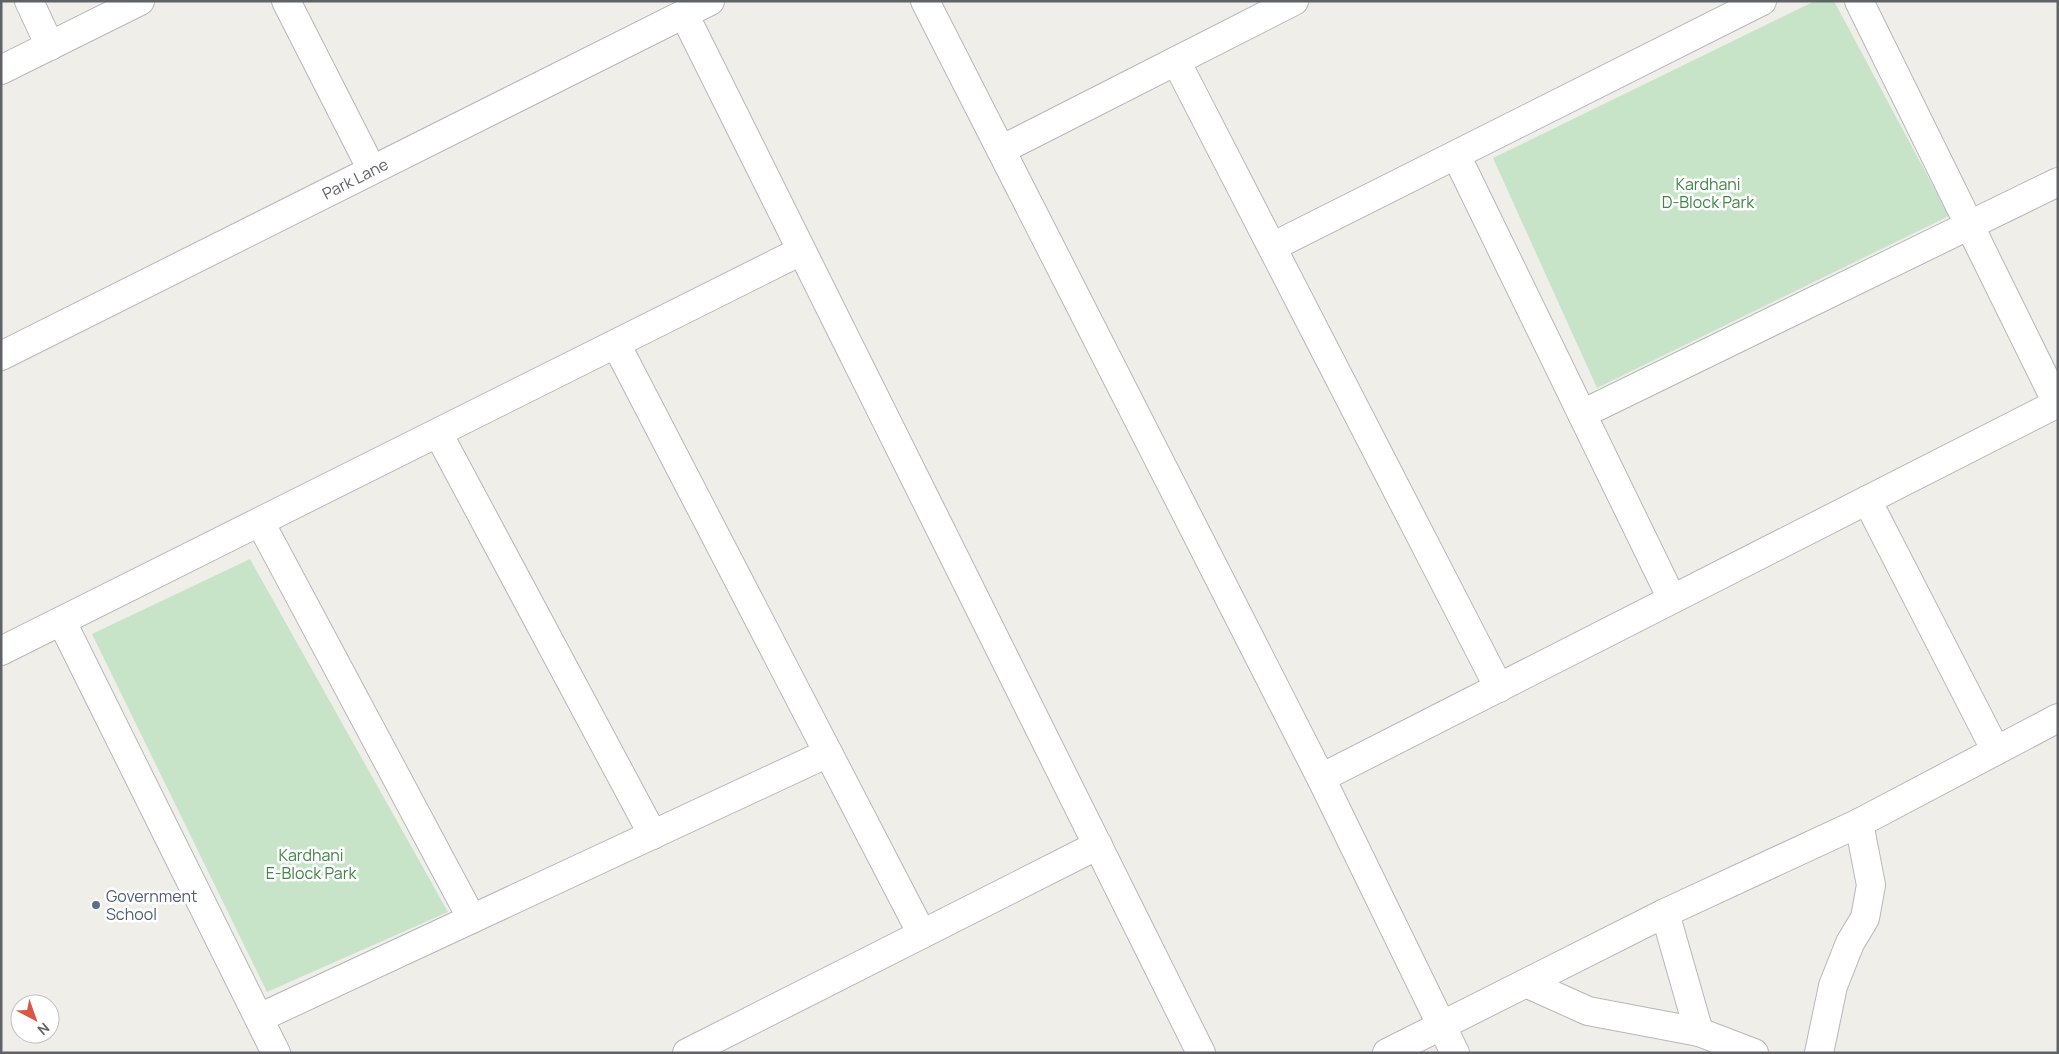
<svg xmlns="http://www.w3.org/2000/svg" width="2059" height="1054" font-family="Manrope,sans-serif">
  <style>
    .green { fill: #c7e4c9 }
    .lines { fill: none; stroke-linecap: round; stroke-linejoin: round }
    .minor-casing { stroke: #b5b7bb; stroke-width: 30 }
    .minor { stroke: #fff; stroke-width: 28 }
    .service-dot { fill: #5c6f8a; stroke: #fff; stroke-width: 2 }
    .labels { text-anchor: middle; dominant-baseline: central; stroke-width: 5; stroke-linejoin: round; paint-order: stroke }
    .street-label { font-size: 16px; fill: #5f6267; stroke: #fff }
    .park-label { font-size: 16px; fill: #408546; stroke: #fff }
    .service-label { font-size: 16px; fill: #4e5e75; stroke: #fff; text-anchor: start }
  </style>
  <rect width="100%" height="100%" fill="#f0eee8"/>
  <path class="green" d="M1815,1H1834L1949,216L1597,388L1493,158Z
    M250,559L448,912L267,992L92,634Z"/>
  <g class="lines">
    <g class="minor-casing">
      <g id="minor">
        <path d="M29,1L50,46"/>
        <path d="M286,1L372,170"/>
        <path d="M925,1L1321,778L1455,1053"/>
        <path d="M1859,1L2057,403"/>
        <path d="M684,14L1201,1053"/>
        <path d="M1176,61L1499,688"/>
        <path d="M1,70L140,1"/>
        <path d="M1001,150L1294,1"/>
        <path d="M1456,155L1672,599"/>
        <path d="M1272,247L1762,1"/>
        <path d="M616,344L922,934"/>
        <path id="s1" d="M1,356L710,1"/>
        <path d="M1582,414L2058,182"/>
        <path d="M438,433L653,835"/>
        <path d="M1867,500L1995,749"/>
        <path d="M260,522L472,919"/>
        <path d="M62,622L276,1053"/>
        <path d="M1,651L801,251"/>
        <path d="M1321,778L2058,403"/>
        <path d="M1665,913L1699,1032"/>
        <path d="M1528,984L1588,1011L1699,1032L1754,1053"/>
        <path d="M259,1018L828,753"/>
        <path d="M687,1053L1098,845"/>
        <path d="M1387,1053L1665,913L1859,823L2058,718"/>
        <path d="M1819,1053L1833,986L1850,943L1865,918L1871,885L1859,823"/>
      </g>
    </g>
    <use href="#minor" class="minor"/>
  </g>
  <circle class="service-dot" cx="96" cy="905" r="5"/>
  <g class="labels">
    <g class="street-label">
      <text stroke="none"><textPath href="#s1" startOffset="396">Park Lane</textPath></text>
    </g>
    <g class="park-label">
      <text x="1708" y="184">Kardhani<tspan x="1708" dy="18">D-Block Park</tspan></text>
      <text x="311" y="855">Kardhani<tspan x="311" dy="18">E-Block Park</tspan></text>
    </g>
    <g class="service-label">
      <text x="106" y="896">Government<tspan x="106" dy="18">School</tspan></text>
    </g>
  </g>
  <rect width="2059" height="1054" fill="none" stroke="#5f6267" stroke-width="5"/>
  <g transform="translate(35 1019) rotate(139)"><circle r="24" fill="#ffffff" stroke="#bfc0c2"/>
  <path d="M0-4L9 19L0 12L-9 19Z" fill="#d95845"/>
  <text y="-8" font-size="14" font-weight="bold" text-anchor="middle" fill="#5f6267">N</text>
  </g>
</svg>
